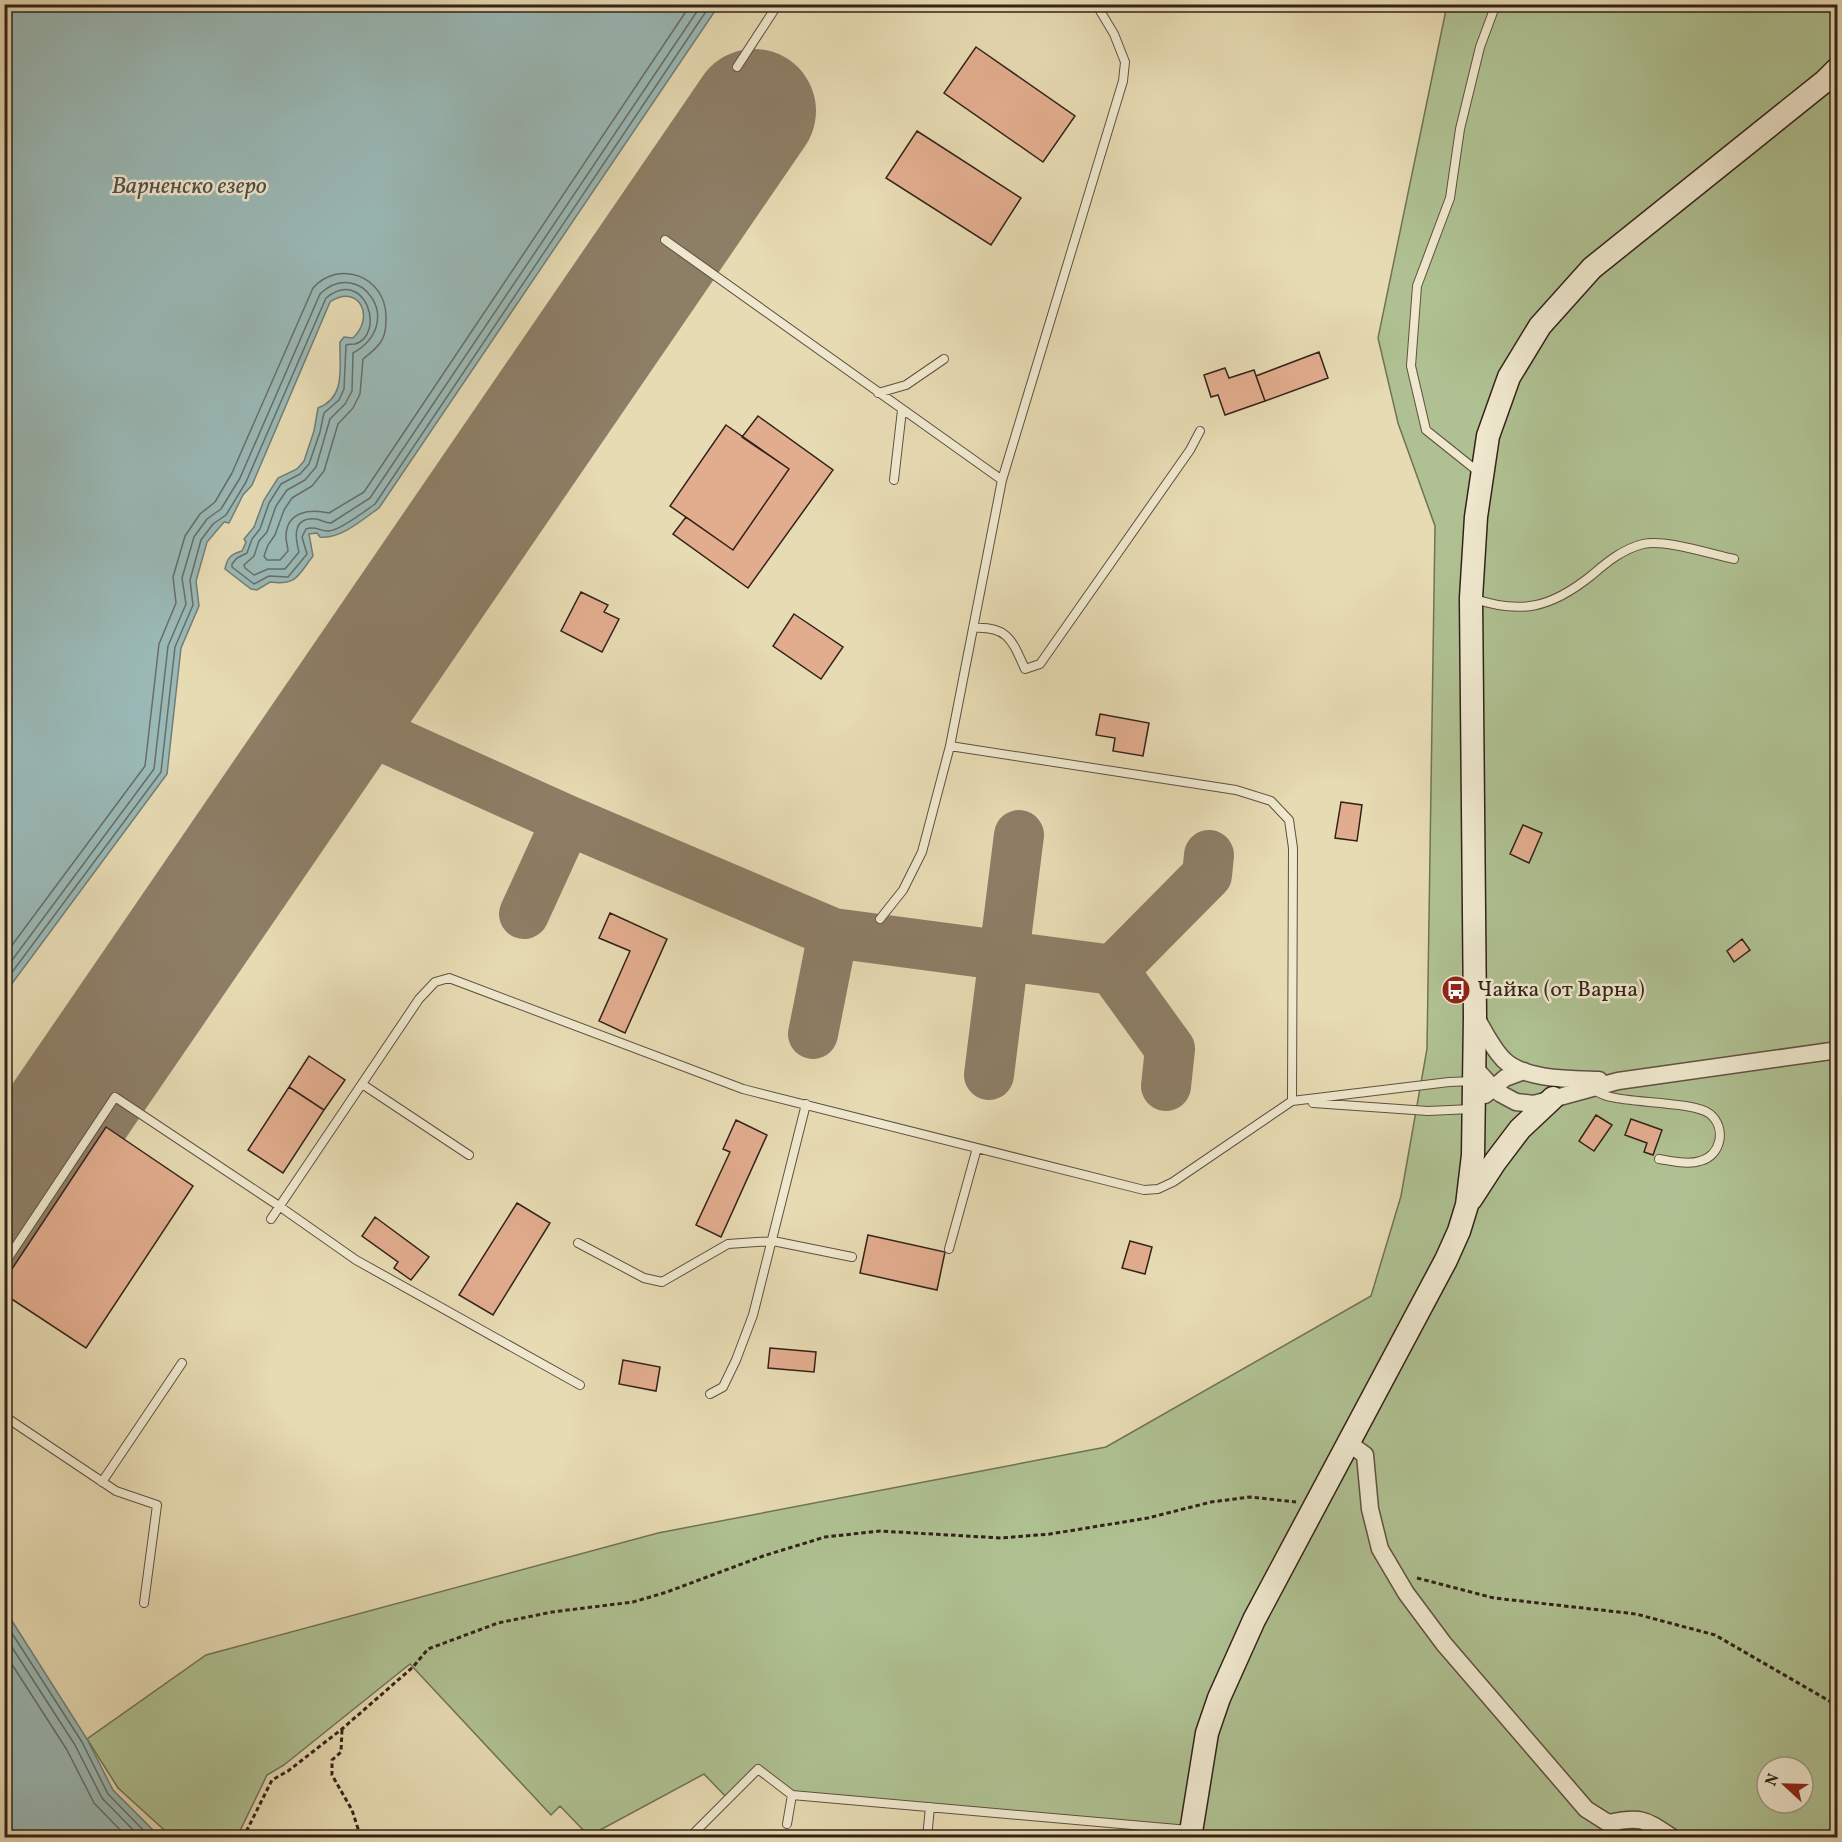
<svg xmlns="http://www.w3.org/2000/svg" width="1842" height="1842" font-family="Vollkorn,serif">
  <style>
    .green { fill: #afc192; stroke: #717256; stroke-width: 1.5; fill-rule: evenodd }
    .water { fill: #9ab9b6; stroke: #717d78; stroke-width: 1.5 }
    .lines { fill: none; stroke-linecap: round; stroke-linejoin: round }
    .shore { stroke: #666e68; stroke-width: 1.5 }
    .taxiway { stroke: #8d7e66; stroke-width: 50 }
    .runway { stroke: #8d7e66; stroke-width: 124 }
    .building { fill: #e2ad8f; stroke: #33221a; stroke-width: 1.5 }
    .lane-casing { stroke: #605040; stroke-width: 10 }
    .street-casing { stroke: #605040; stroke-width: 19 }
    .secondary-casing { stroke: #33221a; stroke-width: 25 }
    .path { stroke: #33221a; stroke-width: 3; stroke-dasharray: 4.5 3; stroke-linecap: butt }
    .lane { stroke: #efe8ce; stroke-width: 8 }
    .street { stroke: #efe8ce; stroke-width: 16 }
    .secondary { stroke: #efe8ce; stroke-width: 22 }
    .labels { text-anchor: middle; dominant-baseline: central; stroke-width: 5; stroke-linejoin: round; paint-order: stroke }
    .poi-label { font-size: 22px; fill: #33221a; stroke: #efe8ce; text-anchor: start }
    .water-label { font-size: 24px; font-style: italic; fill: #524f49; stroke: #efe8ce }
  </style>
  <rect width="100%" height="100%" fill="#e7dbb3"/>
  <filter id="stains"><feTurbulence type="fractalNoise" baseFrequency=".00333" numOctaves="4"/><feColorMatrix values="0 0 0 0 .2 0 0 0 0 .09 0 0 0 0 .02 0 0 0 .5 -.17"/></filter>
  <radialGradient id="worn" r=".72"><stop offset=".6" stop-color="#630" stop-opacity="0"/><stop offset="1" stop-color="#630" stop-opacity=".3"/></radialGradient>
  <path class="green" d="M1447,5H1837V1837H1169L1170,1829L792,1795L758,1769L728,1799L704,1774L589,1836L560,1806L551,1815L410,1664L284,1765L267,1775L237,1837H172L118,1788L87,1739L206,1655L658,1533L1106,1447L1371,1296L1401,1196L1427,1049L1435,526L1398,423L1378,338ZM1767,1767H1803V1803H1767Z"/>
  <path class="water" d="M5,4L719,5L379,508C363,519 340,540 320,537L317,533L309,534L313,556C298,575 297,586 270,582L257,590L251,589L225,569C227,558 231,554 242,551L246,542L244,539L254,527L264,500L278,478L297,469L304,461L314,431L318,408C347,397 339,366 340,342L344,337L353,338C376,316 358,283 330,302L252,485L243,495L229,523L224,522L207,542L196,581L199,606L181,648L167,774L5,993Z
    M5,1610L87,1739L113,1790L160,1837H5Z"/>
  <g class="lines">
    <path class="shore" d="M4,956L145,766L159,644L176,603L173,577L185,536L200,514L215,502L232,473L313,288C339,259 385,276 386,316C386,325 386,335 380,343C376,349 369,354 363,359L360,394L353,408L338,424L324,471L312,486L292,498L284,510L275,535L268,545L264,556L267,560H280L288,551C288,547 286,542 286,537C286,511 310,509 329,513L364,492L691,4
      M4,971L154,769L168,646L186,604L182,578L194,537L207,519L221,509L240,478L320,294C359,256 408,322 353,353L352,391L345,404L330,419L316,467L305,480L287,490L276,506L267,532L259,541L254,556L244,565L245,568L254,575L268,569H285L299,552C295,537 292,517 316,519C322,520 325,523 331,523L370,498L702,4
      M4,983L161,772L175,647L193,605L190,580L201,540L213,524L226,515L246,482L326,298C366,266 386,335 355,344C352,344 349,344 346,345L344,389L339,400L324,413L320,432L309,464L300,474L281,484L269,503L260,529L252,539L247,553L237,558L232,564V567L254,584L269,576L288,577L307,554L302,537L306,529C316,525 320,532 329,531C341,530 365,511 375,504L711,4
      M4,1621L82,1742L108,1794L151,1838
      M4,1635L75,1745L102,1798L141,1838
      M4,1652L67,1750L94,1803L128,1838"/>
    <path class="taxiway" d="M339,717L567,820L833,933L1113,970L1170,1049L1166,1086
      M524,914L567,820
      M1113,970L1207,875L1209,855
      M813,1034L833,933
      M989,1075L1019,835"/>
    <path class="runway" d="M4,1206L754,111"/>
  </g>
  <path class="building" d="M976,47L1075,116L1043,162L944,93Z
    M917,131L1021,198L991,245L886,178Z
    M1319,352L1328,378L1265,401L1256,376Z
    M1225,368L1229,378L1254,370L1265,401L1225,415L1218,395L1211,397L1204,375Z
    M758,416L833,470L748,588L673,534L686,517L733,550L789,469L742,437Z
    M726,425L789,469L733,550L670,506Z
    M581,592L608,605L604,612L619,619L602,652L561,631Z
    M794,614L843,647L821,679L773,646Z
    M1100,714L1149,723L1143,756L1113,751L1115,738L1096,735Z
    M1341,802L1362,805L1357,841L1335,838Z
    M1523,825L1542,833L1529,863L1510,854Z
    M610,913L667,939L625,1033L599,1021L630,951L599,938Z
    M1742,939L1750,950L1734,962L1727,951Z
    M309,1056L345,1080L324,1110L289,1087Z
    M289,1087L324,1110L283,1173L248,1150Z
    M1596,1115L1612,1125L1594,1151L1579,1141Z
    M1631,1119L1662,1130L1653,1155L1644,1152L1647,1143L1625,1135Z
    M736,1120L767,1135L721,1237L696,1225L730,1152L723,1149Z
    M106,1127L193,1186L86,1348L4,1294V1281Z
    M517,1203L550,1223L493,1315L459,1295Z
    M375,1217L429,1257L411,1280L394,1268L398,1262L362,1236Z
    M868,1235L945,1252L937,1290L860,1273Z
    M1130,1241L1152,1247L1145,1274L1122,1268Z
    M770,1348L816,1352L814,1372L768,1368Z
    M623,1360L660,1367L656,1391L619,1384Z"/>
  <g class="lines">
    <g class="lane-casing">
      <path id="lane" d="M737,67L778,4
        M665,240L1002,480L950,746L1236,790L1271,801L1289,820L1293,848L1292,1101
        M878,393L906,385L944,359
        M1481,474L1426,430L1411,366L1417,286L1450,198L1460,129L1480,47L1496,4
        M894,480L902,410
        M1002,480L1123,81L1125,62L1114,34L1096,4
        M1472,598C1521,615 1551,608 1592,575C1607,562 1623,549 1643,544C1665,539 1710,554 1734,559
        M973,628C1008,626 1012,640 1025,669L1040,664L1190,450L1200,431
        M880,919L903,890L922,852L950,746
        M362,1084L469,1155
        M1594,1090C1599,1093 1605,1096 1611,1097C1633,1103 1696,1102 1710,1114C1727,1128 1721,1156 1700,1161C1688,1165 1672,1161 1659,1159
        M1313,1103L1428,1111L1471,1109
        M271,1219L419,999L435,982L449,978L743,1089L1144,1190L1158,1189L1173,1182L1292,1101L1449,1082L1474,1081
        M578,1243L644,1278L662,1282L728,1244L773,1241L852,1257
        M949,1249L977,1148
        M4,1264L115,1097L279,1206L356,1260L580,1385
        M710,1394L723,1387L736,1360L753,1315L806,1104
        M4,1416L116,1491L157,1505L144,1603
        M102,1482L182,1363
        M1608,1823L1622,1838
        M787,1824L792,1795
        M689,1838L758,1769L792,1795L1189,1830
        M927,1838L930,1807"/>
    </g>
    <g class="street-casing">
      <path id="street" d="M1476,1017C1484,1031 1492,1048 1504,1060C1524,1080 1573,1079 1599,1080
        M1475,1068L1493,1088L1501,1094L1516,1102L1534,1104L1618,1081L1838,1050
        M1485,1095L1505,1078L1524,1071
        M1350,1444L1365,1455L1370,1509L1380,1549L1406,1593L1444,1644L1586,1809L1608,1823C1642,1816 1644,1819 1673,1838"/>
    </g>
    <g class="secondary-casing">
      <path id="secondary" d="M1471,1199L1495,1162L1520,1129L1553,1098
        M1190,1838L1207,1733L1219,1698L1254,1620L1446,1260L1459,1231L1467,1205L1473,1155L1475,1016L1471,598L1476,517L1488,436L1509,377L1540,326L1592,268L1825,81L1838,68"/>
    </g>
    <path class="path" d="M1417,1578L1494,1598L1636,1614L1715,1635L1838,1706
      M342,1730L341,1752L332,1760V1775L352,1810L361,1838
      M243,1838L272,1780L288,1771L342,1729L413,1667L428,1649L498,1623L552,1612L633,1602L667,1592L763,1556L825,1537L880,1531L1001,1538L1050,1534L1148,1518L1211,1502L1250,1497L1296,1502"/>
    <use href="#lane" class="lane"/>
    <use href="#street" class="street"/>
    <use href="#secondary" class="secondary"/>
  </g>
  <defs>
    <g id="bus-disc" transform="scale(1.5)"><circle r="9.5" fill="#8f2418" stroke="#efe8ce"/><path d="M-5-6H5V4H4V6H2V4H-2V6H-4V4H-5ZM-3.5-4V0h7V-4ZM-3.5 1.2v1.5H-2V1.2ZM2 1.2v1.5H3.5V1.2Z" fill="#fff"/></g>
  </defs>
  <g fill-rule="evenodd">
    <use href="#bus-disc" x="1456" y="990"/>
  </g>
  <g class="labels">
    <g class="poi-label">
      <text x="1477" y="990">Чайка (от Варна)</text>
    </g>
    <g class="water-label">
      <text x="189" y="187">Варненско езеро</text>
    </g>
  </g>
  <rect width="1842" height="1842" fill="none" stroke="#e7dbb3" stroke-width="24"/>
  <rect x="6" y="6" width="1830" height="1830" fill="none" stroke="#33221a" stroke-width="3"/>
  <rect x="12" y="12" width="1818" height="1818" fill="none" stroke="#33221a" stroke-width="1.5"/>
  <g transform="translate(1785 1785) rotate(292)"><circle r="28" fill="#efe8ce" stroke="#a49986" stroke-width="1.5"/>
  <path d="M0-4.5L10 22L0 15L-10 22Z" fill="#8f2418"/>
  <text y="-9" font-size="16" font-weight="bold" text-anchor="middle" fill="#33221a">N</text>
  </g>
  <rect width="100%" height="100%" filter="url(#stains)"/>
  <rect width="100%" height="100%" fill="url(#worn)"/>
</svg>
